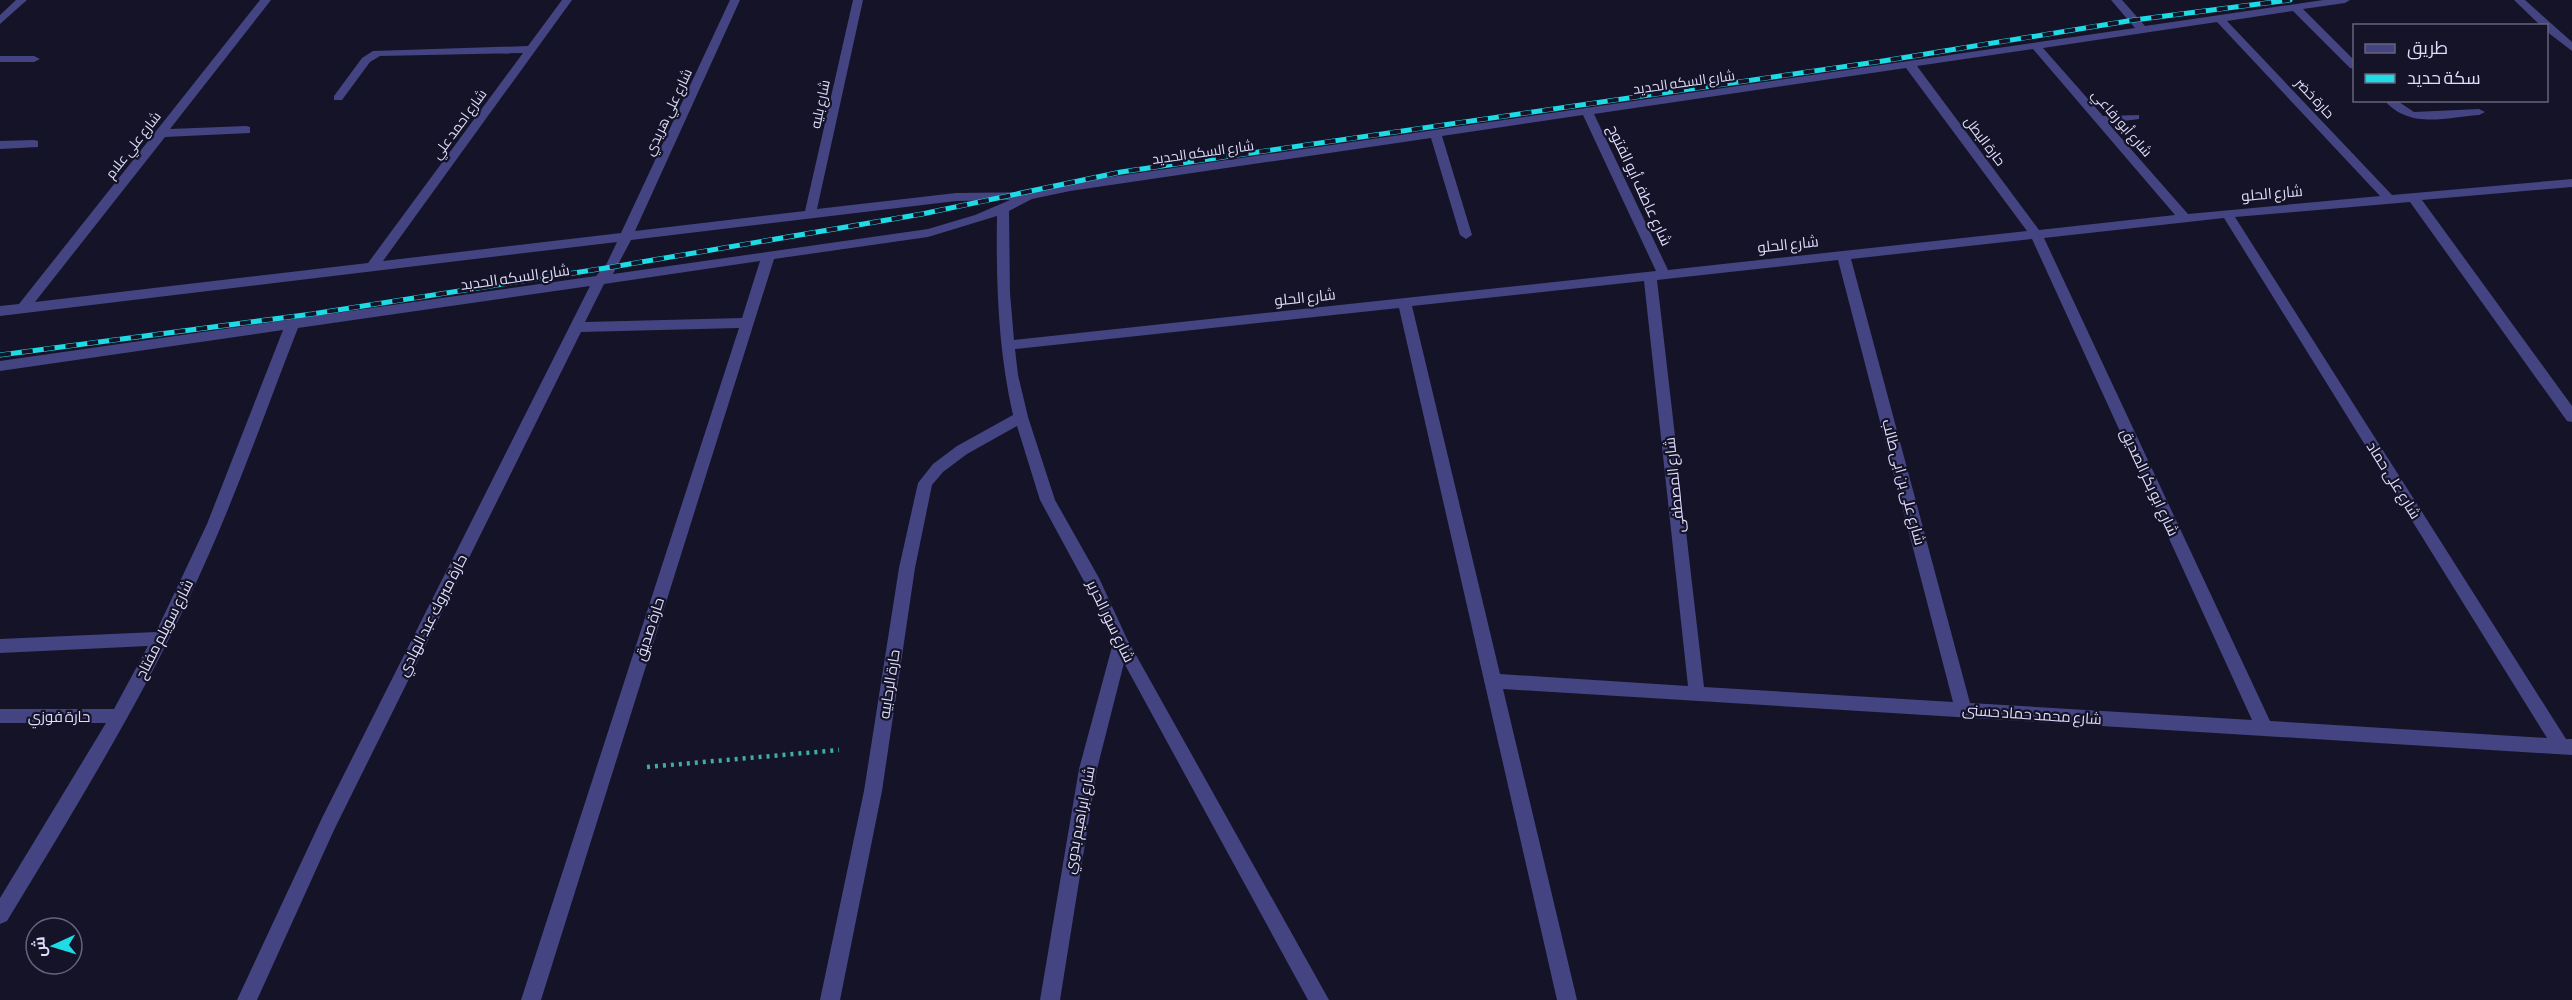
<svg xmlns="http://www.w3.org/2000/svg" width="2572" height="1000" font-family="'Asap Condensed',Cairo,sans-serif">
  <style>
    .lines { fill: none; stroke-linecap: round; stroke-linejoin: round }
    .path { stroke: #3eaea1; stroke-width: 4.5; stroke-dasharray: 3 5; stroke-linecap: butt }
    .minor { fill: #434481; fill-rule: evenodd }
    .rail-casing { stroke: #1fdbe5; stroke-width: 5 }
    .rail { stroke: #151327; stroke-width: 4; stroke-dasharray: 11; stroke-linecap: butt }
    .labels { text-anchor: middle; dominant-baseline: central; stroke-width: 4.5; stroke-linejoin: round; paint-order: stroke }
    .far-street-label { font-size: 14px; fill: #dfddfb; stroke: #151327 }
    .street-label { font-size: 15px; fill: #dfddfb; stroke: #151327 }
  </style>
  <rect width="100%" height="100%" fill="#151327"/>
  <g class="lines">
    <path class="path" d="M647,767L839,750"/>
    <path class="minor" d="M16,0H27L0,24V15Z
      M260,0H271L170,129L246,126L250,127V133L165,137L35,302L368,263L523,53L380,56L370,62L342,100H334V96L362,58L373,51L528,46L562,0H572L383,261L621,233L730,0H740L635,231L805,211L853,0H863L817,209L956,193L1028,192L1070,183L2135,28L2111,0H2122L2145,26L2323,0H2350L2345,3L2303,9L2354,60V69L2350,68L2293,11L2227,21L2392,195L2572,179V187L2422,200L2572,406V422L2567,421L2410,202L2235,217L2566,739H2572V755L1503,689L1577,1000H1557L1399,308L1015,349L1018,375L1028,417L1055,500L1099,578L1127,639L1329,1000H1308L1124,663L1097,769L1060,1000H1040L1079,769L1113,643L1086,585L1040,500L1017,426L967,454L943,472L932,485L915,568L882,791L840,1000H820L864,791L899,568L918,483L933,464L957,446L1013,415C998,349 996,283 997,216L928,237L774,259L541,1000H521L739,328L581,332L334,830L257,1000H237L322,818L590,286L298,328C262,420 230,513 187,602C135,712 70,817 7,921L0,924V898L106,723H0V709H114L148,646L0,653V639L156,632L207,524L283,330L0,371V361L596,276L606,265L617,242L0,316V306L19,304ZM2217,22L2380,196L2188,214L2108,123L2139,119V115L2103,116L2043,48ZM2033,49L2175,215L2039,230L1917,66ZM1906,68L2027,231L1668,270L1594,114ZM1583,115L1656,271L1014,340L1010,293L1009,211L1032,199L1070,191L1431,138L1460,235L1466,239L1472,235L1442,136ZM1010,200L975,215L928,229L613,274L631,240L956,201ZM2224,218L2547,738L2270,721L2044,238ZM2032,239L2252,720L1970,703L1851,259ZM1838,260L1953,702L1704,687L1657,280ZM760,261L742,318L585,322L604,284ZM1644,281L1688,686L1500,674L1412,306Z
      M2514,0H2525L2572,42V51L2546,31V26H2541Z
      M0,56H34L40,59L34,62H0Z
      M2384,100H2396L2414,112L2479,109L2485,112L2479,115C2444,118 2409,129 2384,100Z
      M34,140L38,141V147L0,149V141Z"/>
    <g class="rail-casing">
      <path id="rail" d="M0,355L312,314L612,267L922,214L1121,172L1883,61L2134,20L2290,0"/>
    </g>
    <use href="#rail" class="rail"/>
  </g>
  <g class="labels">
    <g class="far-street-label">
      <text transform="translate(1684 82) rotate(-8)">شارع السكه الحديد</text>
      <text transform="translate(2315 98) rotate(47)">حارة خضر</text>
      <text transform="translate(820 104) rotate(-78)">شارع بليه</text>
      <text transform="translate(668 112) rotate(-65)">شارع علي هريدي</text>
      <text transform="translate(2122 123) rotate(49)">شارع أبو رفاعي</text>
      <text transform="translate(459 124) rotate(-54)">شارع احمد علي</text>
      <text transform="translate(1985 141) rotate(53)">حارة البطل</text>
      <text transform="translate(133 145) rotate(-52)">شارع علي علام</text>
      <text transform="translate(1203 152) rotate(-8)">شارع السكه الحديد</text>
    </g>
    <g class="street-label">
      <text transform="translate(1640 185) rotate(65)">شارع عاطف أبو الفتوح</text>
      <text transform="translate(2272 193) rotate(-5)">شارع الحلو</text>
      <text transform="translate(1788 244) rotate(-6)">شارع الحلو</text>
      <text transform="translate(515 277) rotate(-8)">شارع السكه الحديد</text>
      <text transform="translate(1305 297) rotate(-6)">شارع الحلو</text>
      <text transform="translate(2394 480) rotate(58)">شارع على حماد</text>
      <text transform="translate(1904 482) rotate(75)">شارع على بن ابى طالب</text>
      <text transform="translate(2150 482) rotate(65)">شارع ابو بكر الصديق</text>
      <text transform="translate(1674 485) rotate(-96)">شارع المصطفى</text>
      <text transform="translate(432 615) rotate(-63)">حارة مبروك عبد الهادي</text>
      <text transform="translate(1111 621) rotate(64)">شارع سور الحرير</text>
      <text transform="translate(164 629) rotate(-63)">شارع سويلم مفتاح</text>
      <text transform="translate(649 629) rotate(-72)">حارة صديق</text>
      <text transform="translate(889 684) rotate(-81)">حارة الرحابيه</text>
      <text transform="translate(2032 714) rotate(4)">شارع محمد حماد حسنى</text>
      <text x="59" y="716">حارة فوزي</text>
      <text transform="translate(1079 820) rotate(-79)">شارع ابراهيم بدوي</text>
    </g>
  </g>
  <rect x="2353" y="24" width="195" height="78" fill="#151327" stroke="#66647c" stroke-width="1.5"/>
  <rect x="2365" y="44" width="30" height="9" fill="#434481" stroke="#66647c" stroke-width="1.5"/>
  <text x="2407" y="54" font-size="18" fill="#dfddfb">طريق</text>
  <rect x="2365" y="74" width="30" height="9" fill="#1fdbe5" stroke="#66647c" stroke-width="1.5"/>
  <text x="2407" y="84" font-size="18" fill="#dfddfb">سكة حديد</text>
  <g transform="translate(54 946) rotate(266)"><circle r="28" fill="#151327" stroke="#66647c" stroke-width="1.5"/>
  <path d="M0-4.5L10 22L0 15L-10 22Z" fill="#1fdbe5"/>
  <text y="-9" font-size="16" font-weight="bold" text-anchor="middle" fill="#dfddfb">ش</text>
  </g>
</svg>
